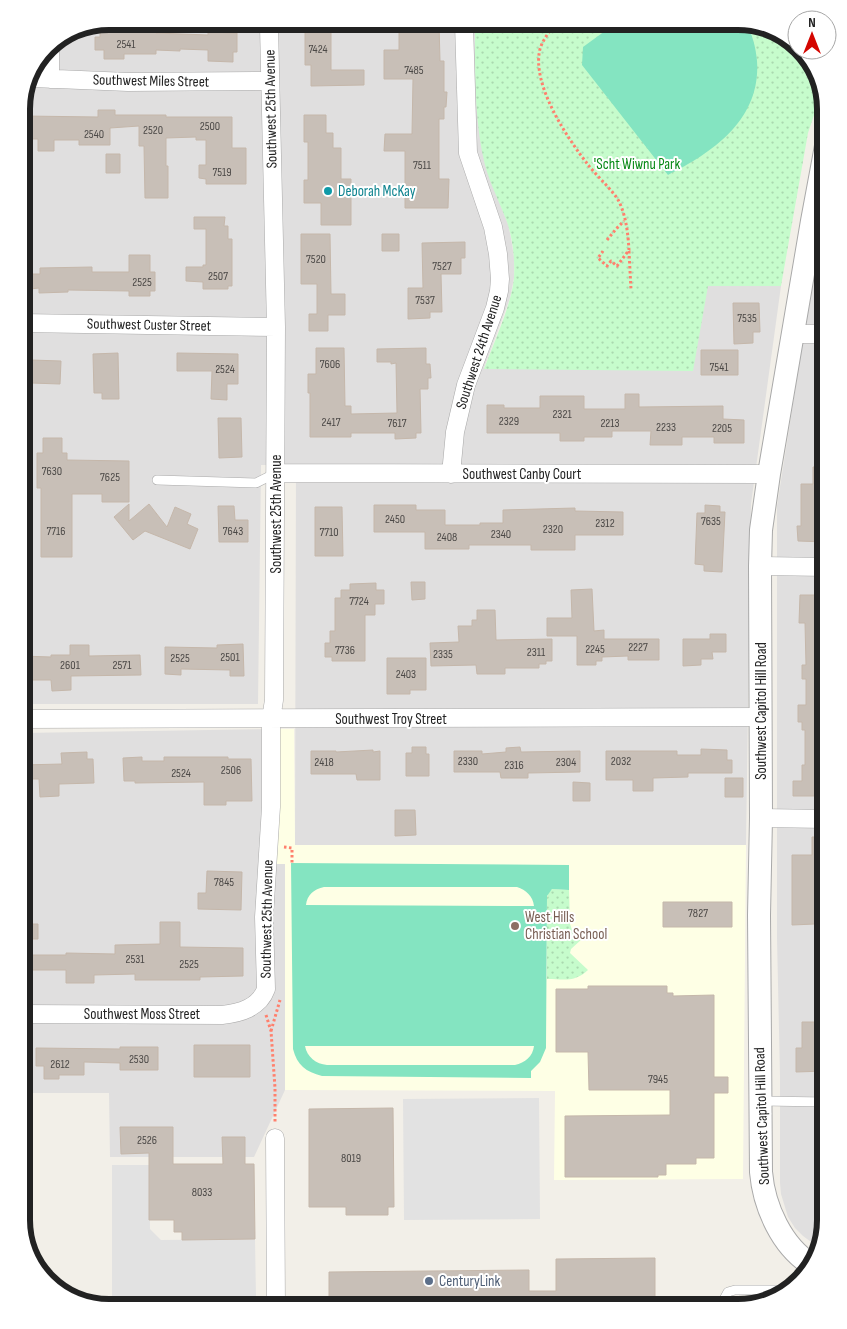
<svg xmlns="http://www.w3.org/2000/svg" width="847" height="1329" font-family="'Sofia Sans Condensed',sans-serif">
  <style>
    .residential { fill: #e0dfdf }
    .education { fill: #feffe5 }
    .park { fill: url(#park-dots) }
    .pitch { fill: #84e4c1; fill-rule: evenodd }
    .parking { fill: #e2e2e2 }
    .building { fill: #c8bfb7; stroke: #c5b7aa }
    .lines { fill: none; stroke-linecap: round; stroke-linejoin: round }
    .service-casing { stroke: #a9a9a9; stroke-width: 10 }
    .minor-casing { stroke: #a9a9a9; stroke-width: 19 }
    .tertiary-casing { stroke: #a9a9a9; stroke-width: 24 }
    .path { stroke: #ff806d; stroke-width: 3; stroke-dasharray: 2.5 2.5; stroke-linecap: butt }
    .service { stroke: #fff; stroke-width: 9 }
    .minor { stroke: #fff; stroke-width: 18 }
    .tertiary { stroke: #fff; stroke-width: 22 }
    .culture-dot { fill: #0f9aa8; stroke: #fff; stroke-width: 2 }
    .education-dot { fill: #8d6e63; stroke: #fff; stroke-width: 2 }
    .service-dot { fill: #5c6f8a; stroke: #fff; stroke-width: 2 }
    .labels { text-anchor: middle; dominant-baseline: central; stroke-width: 4; stroke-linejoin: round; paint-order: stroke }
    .number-label { font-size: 12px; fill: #4c4947 }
    .street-label { font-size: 15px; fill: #222; stroke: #fff }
    .park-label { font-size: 15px; fill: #078915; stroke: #fff }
    .culture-label { font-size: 15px; fill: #0d838f; stroke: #fff; text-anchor: start }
    .education-label { font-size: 15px; fill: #785e54; stroke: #fff; text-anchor: start }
    .service-label { font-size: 15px; fill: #4e5e75; stroke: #fff; text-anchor: start }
    .rim { fill: none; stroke: #222; stroke-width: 6 }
  </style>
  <defs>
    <pattern id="park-dots" width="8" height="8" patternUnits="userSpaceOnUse" patternTransform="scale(1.25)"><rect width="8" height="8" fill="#c6fccc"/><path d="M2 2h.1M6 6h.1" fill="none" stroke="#aad8af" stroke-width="1.8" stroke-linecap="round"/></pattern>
  </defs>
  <rect width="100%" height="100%" fill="#f2efe8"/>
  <path class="residential" d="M475,24L476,79L480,136L485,164L489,176L508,224L511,238L514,257V278L510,298L484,368L708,286H781L751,504L746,845H295L296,465H261L258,704H21V103L47,47L76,28Z
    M826,222V1221L818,1247L803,1236L795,1228L788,1217L781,1194L780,1183V1076L777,938V506L813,276Z
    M278,729L277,864H285V1090L254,1157H110L109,1093H21V733Z"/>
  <path class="education" d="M278,729H294L295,845H746L743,1179L554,1180L555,1091L285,1090V864H277Z"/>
  <path class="park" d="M744,21L787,36L797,47V50H799L817,70L822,91L808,133L781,286H708L693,371L484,369C494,342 511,306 514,278C515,260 513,239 507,222C500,203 490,184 485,165C474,121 475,69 475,24Z
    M552,889L569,890L570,924L572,930L582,939L571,949L570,953L588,970C574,983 564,979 547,979V898L548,893Z"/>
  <path class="pitch" d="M744,21C752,31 756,48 757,61C761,119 714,152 668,175L582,65L583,47L616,23Z
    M291,863L569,865V890L552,889L547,896L546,1048L540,1062L531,1071V1078L322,1076C306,1072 297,1065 293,1049ZM324,887H517C526,890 533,896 534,906L306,905C307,895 314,889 324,887ZM305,1046H534C533,1056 525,1063 515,1065H327C316,1064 307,1057 305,1046Z"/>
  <path class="parking" d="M539,1098L540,1219L404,1220L403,1099Z
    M112,1165H149L150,1229L161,1240L255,1239L256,1298L112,1299Z"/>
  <path class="building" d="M439,24L440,61H444V92H447L446,107H444V119H439V179H449L448,208H405V151H384L385,134H412L413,79H384V50H399V25Z
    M327,25V32H331V70H364V85L311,86V65H305V26Z
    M100,29H156V33L208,35V32L237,33V52H233V62L208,61V50L180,49V51L156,50V54H124V59H104V50H95V37H100Z
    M98,110H115V115H166V117H232V148H246V184H206V179L199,178V165H206V140H196V137L166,138V166H168V198H145L144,146H139V126L110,128V145H79V140H54V151H38V139H24V116L98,117Z
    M304,115H326V133H333V148H341V179H351V225H321V203H304V180H308V142H304Z
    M106,154H120V173H106Z
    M194,217H225L224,226H228V239H232V286H228V289H203V282L186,281V267H203V265H206V229H194Z
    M301,234H330L331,294H345V315H328V331H309V314H317V284H301Z
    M382,234H399V251H382Z
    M465,242V258H461V274H441L442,312H430V318L408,319V288H423L422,243Z
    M129,255H150V272H155V291H150V296H129V291L68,290V292L39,293V288L30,289V274H40V268L92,267V272H129Z
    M733,303H759L760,332H753V343L734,344Z
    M316,348H344L345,406H351V414L397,413L396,363L391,364V362H377V349L426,348V364H430L431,378H428V389H420L421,433H416V438L395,439V433H351V437H310V393H308V374H316Z
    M701,350H738V375H701Z
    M118,353L119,399H102V393H94L93,354Z
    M177,353L238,354V384H227V400L211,399L212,371H177Z
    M31,360L61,361L60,384L31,383Z
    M625,394H639V407L723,406V419L744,420V443H714V437H682V445H650L651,431H612V437H584V441H560V433H487V405H504V408H540V396H584V409H625Z
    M218,418H241L242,457L219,458Z
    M43,438H62V453H67V460L129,461V502H102V494H72V557H41V488H37V453H43Z
    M813,467H826V542L798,541L797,526H801V484H813Z
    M129,504V521L149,504L167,527L175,507L191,514L187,524L198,529L190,549L145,531L133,540L114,517Z
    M374,505H416V510H445V525H480V523H503V510L575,508V511L623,512V535H575V550H531V545H469V549H425V532H374Z
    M705,505L720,506V512H725L722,572L704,571V565L695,564L697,513H705Z
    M218,506H234L235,520H248V542H219Z
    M315,507H342L343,556H315Z
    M411,582H425V599L412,600Z
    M376,583V590H384V604H375V615H365V661H332V657H325V643H330V631H335V598H341V590H350V584Z
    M592,589L594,631L604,630V639H659V660H628V656L602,657V661H596V665H577V636H547V618H572L571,590Z
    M800,595H823L822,647H826V696H824V722H826V796H793V781H802V765H805V730H802V722H798V705H806V679H802V665H806L805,623H799Z
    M477,610H495L496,640L552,639V661H546V664H539V668H505V674H477L476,665L431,666L430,643L459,642L458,626H472V620H477Z
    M710,634H726V652H712L713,659H701V665L683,666V639H710Z
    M243,644L244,676H230V670L181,669V675L165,674V647L217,648V645Z
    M70,645H89V656L140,655L141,675L71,676V690L52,691L51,680H21V656L51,657V655H70Z
    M387,658H426V690H410V694H387Z
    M412,747H426V754H429V776H406V753H412Z
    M520,747L521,752L580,751V772L528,773V778H501L500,772H454V751H482V754L506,752V748Z
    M701,749L727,750V760H732V773H688V777L653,778V791H633V780H606V751H677V755H701Z
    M373,750V752L380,751V780H357L356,774H311V751H336V752Z
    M87,752V759H93L94,783L59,784V796L40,797L39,779H21V765L62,764L61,753Z
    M142,757V761H164V757H228V759H251L252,801H226V805H204V782L135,783V781H124L123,758Z
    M725,778H743V797H725Z
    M573,782L590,783V801H573Z
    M395,810H415L416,835L395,836Z
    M812,837H826V881H819V901L815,902V924L792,925V855H812Z
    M207,871L242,872L241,910L198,909V893H206Z
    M663,902H732V927H663Z
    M160,922H180V947L243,948V976L200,977V980H135V974L94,975V983H66V970H30L31,955H66V953L115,954V945L160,944Z
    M21,924H38V939H21Z
    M588,986H667V993H673V996L714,995V1077H728V1093H714V1158H696V1164H666V1175H658V1177H565V1116L670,1115V1090H589L588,1052H556V989H588Z
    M802,1022H826V1071L796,1072V1048H802Z
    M194,1045H250V1077H194Z
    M120,1047H158V1070H120V1063L84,1062V1075H59V1079H44V1066H36V1048L120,1049Z
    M393,1108L394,1207H388V1215H346V1207H309V1109Z
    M120,1127H173V1164H223L222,1137H245V1164H254L255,1239L182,1240V1232H174V1220H149V1153L121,1154Z
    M655,1258V1308H557V1305L529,1306V1308H329V1272L529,1270V1291H556V1259Z"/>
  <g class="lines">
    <g class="service-casing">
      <path id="service" d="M157,480L256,483L276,473
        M760,1101L826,1102
        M722,1308V1303L728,1292L735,1290H787"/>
    </g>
    <g class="minor-casing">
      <path id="minor" d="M50,45V79
        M33,78L128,82L270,81
        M21,323L276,327
        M793,334H826
        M276,473L769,474
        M451,474L455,432L466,385L495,308L499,291L500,279L498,254L493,227L468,153L464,24
        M760,566L826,567
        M21,719L761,717
        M761,818L826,819
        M21,1014L222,1015C240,1013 259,1008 266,989L264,917L271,807V719L274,700L276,327L269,26
        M275,1138L276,1308"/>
    </g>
    <g class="tertiary-casing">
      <path id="tertiary" d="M812,1265C782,1247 764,1207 761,1172L759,915L761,818L760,566L761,530L769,474L812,221L826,146"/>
    </g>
    <path class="path" d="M556,23C550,31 543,39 540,49C531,85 568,139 589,166C598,177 609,187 617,198C626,213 628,234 629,250L617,266L611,261L607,266L598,258L603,251
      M607,240L616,229L624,221
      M629,251L631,290
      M284,847L292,848V863
      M266,1015L271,1031L275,1088V1123
      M271,1031L280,1000"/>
    <use href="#service" class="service"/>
    <use href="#minor" class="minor"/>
    <use href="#tertiary" class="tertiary"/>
  </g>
  <circle class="culture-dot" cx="328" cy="191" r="5"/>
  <circle class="education-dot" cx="515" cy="926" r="5"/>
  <circle class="service-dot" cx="429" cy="1281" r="5"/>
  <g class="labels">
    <g class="number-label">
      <text x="126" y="44">2541</text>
      <text x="318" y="49">7424</text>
      <text x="414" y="70">7485</text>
      <text x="210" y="126">2500</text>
      <text x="153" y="130">2520</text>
      <text x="94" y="134">2540</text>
      <text x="422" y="165">7511</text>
      <text x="222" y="172">7519</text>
      <text x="316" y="259">7520</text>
      <text x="442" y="266">7527</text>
      <text x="218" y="276">2507</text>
      <text x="142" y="282">2525</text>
      <text x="425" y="300">7537</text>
      <text x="747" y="318">7535</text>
      <text x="330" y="364">7606</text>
      <text x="719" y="367">7541</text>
      <text x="225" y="369">2524</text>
      <text x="562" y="414">2321</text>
      <text x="509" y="421">2329</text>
      <text x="331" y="422">2417</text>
      <text x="397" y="423">7617</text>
      <text x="610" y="423">2213</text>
      <text x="666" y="427">2233</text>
      <text x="722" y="428">2205</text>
      <text x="52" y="471">7630</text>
      <text x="110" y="477">7625</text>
      <text x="395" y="519">2450</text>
      <text x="711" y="521">7635</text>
      <text x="605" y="523">2312</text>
      <text x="553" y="529">2320</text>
      <text x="56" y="531">7716</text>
      <text x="233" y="531">7643</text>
      <text x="329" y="532">7710</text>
      <text x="501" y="534">2340</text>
      <text x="447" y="537">2408</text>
      <text x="359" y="601">7724</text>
      <text x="638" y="647">2227</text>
      <text x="595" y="649">2245</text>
      <text x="345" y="650">7736</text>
      <text x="536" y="652">2311</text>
      <text x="443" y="654">2335</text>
      <text x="230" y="657">2501</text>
      <text x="180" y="658">2525</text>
      <text x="70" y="665">2601</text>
      <text x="122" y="665">2571</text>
      <text x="406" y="674">2403</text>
      <text x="468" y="761">2330</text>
      <text x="621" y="761">2032</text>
      <text x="324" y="762">2418</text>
      <text x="566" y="762">2304</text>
      <text x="514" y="765">2316</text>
      <text x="231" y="770">2506</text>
      <text x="181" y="773">2524</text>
      <text x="224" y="882">7845</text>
      <text x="698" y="913">7827</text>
      <text x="135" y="959">2531</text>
      <text x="189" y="964">2525</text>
      <text x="139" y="1059">2530</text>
      <text x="60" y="1064">2612</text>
      <text x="658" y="1079">7945</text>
      <text x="147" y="1140">2526</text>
      <text x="351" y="1158">8019</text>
      <text x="202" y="1192">8033</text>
    </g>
    <g class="street-label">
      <text transform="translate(151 81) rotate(1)">Southwest Miles Street</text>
      <text transform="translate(271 109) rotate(-91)">Southwest 25th Avenue</text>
      <text transform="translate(149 325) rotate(1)">Southwest Custer Street</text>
      <text transform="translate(479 352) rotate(-72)">Southwest 24th Avenue</text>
      <text x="522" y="474">Southwest Canby Court</text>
      <text transform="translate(276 514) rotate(-90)">Southwest 25th Avenue</text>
      <text transform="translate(761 711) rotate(-90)">Southwest Capitol Hill Road</text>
      <text x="391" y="719">Southwest Troy Street</text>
      <text transform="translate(267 919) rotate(-89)">Southwest 25th Avenue</text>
      <text x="142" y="1014">Southwest Moss Street</text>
      <text transform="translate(762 1116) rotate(-92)">Southwest Capitol Hill Road</text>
    </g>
    <g class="park-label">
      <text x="637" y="164">'Scht Wiwnu Park</text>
    </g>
    <g class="culture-label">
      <text x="338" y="191">Deborah McKay</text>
    </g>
    <g class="education-label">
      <text x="525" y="917">West Hills<tspan x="525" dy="17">Christian School</tspan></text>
    </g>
    <g class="service-label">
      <text x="439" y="1281">CenturyLink</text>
    </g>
  </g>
  <path d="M0 0H847V1329H0ZM109 30H738A79 79 0 0 1 817 109V1220A79 79 0 0 1 738 1299H109A79 79 0 0 1 30 1220V109A79 79 0 0 1 109 30Z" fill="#fff" fill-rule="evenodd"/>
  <path class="rim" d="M109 30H738A79 79 0 0 1 817 109V1220A79 79 0 0 1 738 1299H109A79 79 0 0 1 30 1220V109A79 79 0 0 1 109 30Z"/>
  <g transform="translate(812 35)"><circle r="24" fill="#ffffff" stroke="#a7a7a7"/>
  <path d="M0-4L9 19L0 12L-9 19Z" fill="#d40600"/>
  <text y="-8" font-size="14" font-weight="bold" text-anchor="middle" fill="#222222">N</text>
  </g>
</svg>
